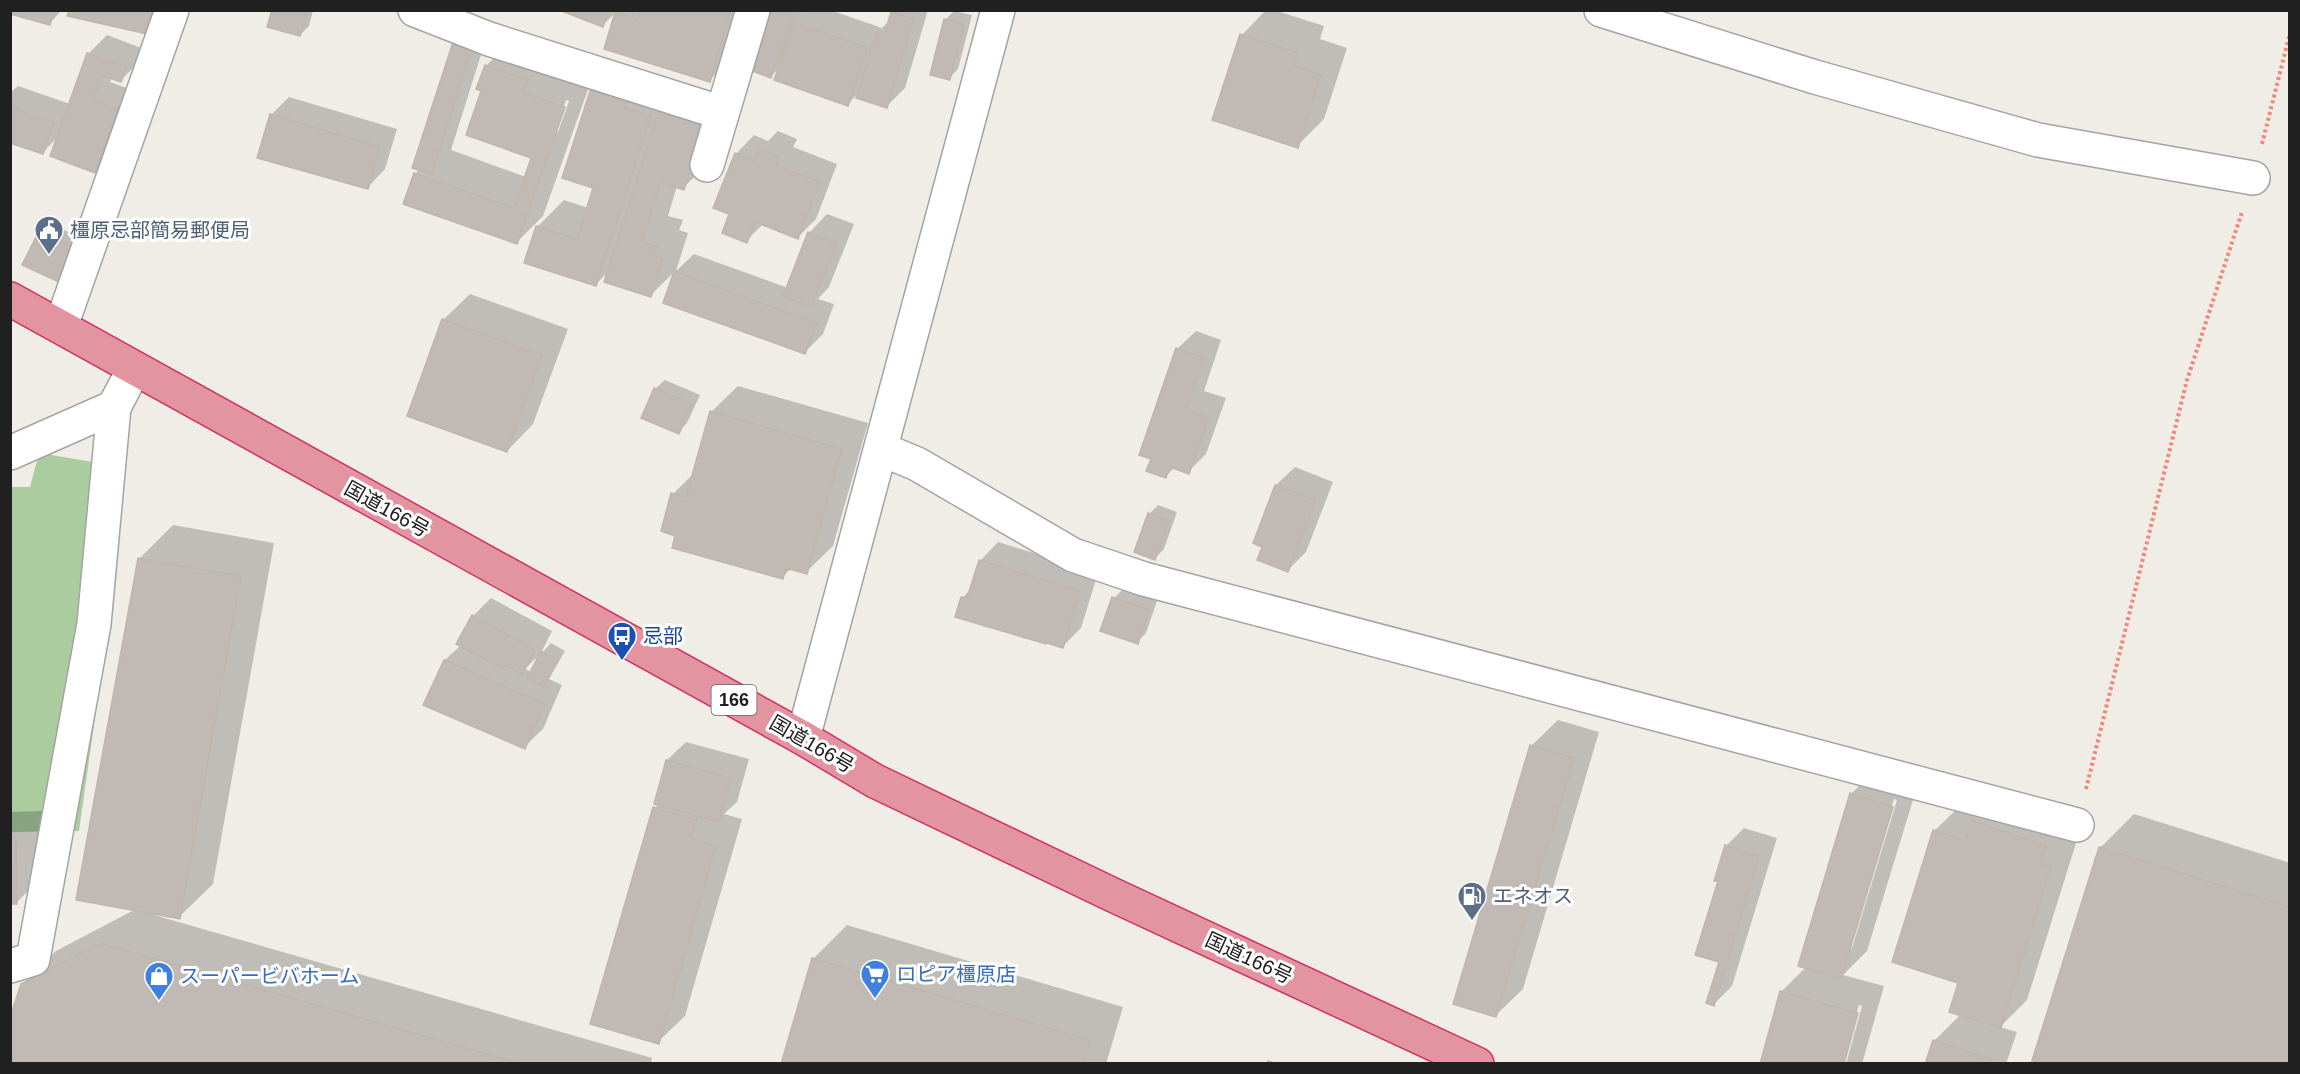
<svg xmlns="http://www.w3.org/2000/svg" width="2300" height="1074" font-family="Arial,'Noto Sans JP',sans-serif">
  <style>
    .forest { fill: #abcc9f }
    .shadow { fill: #0003; fill-rule: evenodd }
    .building { fill: #c0b9b4; stroke: #c1b5aa; stroke-width: 1.5 }
    .lines { fill: none; stroke-linecap: round; stroke-linejoin: round }
    .minor-casing { stroke: #a4a4a4; stroke-width: 36 }
    .highway-casing { stroke: #d03263; stroke-width: 36 }
    .path { stroke: #f18777; stroke-width: 4; stroke-dasharray: 3 3; stroke-linecap: butt }
    .minor { stroke: #fff; stroke-width: 33 }
    .highway { stroke: #e294a0; stroke-width: 33 }
    .labels { text-anchor: middle; dominant-baseline: central; stroke-width: 6; stroke-linejoin: round; paint-order: stroke }
    .shield { fill: #fff; stroke: #636363; stroke-width: 1.5 }
    .shield-label { font-size: 18px; font-weight: bold; fill: #202020 }
    .service-label { font-size: 20px; fill: #4e5e75; stroke: #fff; text-anchor: start }
    .street-label { font-size: 20px; fill: #202020; stroke: #fff }
    .transit-label { font-size: 20px; fill: #164399; stroke: #fff; text-anchor: start }
    .shop-label { font-size: 20px; fill: #366cbe; stroke: #fff; text-anchor: start }
  </style>
  <rect width="100%" height="100%" fill="#f0ede7"/>
  <path class="forest" d="M39,453L123,467L111,604L79,831L11,832V487H30Z"/>
  <path class="shadow" d="M10,10H62L50,23Z
    M273,10H313L309,26L300,35Z
    M563,10H749L736,54L710,80L606,48L617,11L603,25Z
    M767,10H806L805,13L808,10H830L882,28L891,19L895,10H928L905,88L887,106L859,92L848,104L780,67L771,76Z
    M1266,10H1274L1324,26L1320,39L1347,48L1324,119L1297,146L1242,35Z
    M954,11L972,15L958,69L949,78L945,20Z
    M491,23L451,150L526,177L533,157L483,90L486,66L513,39L591,81L543,216L517,242L415,174L420,168L456,37ZM566,100L569,101L558,132H555Z
    M107,35L144,49L139,62L121,80L112,77L110,82L135,91L113,153L94,171L58,137L42,153L10,141V93L18,86L70,104L89,53Z
    M618,63L653,74L650,81L674,97L687,84L731,98L710,162L683,188L677,186L668,216L683,220L679,230L688,233L676,271L694,254L788,288L809,233L827,214L854,224L829,287L818,299L834,304L823,334L805,352L665,303L676,270L651,295L609,271L596,284L537,227L564,200L588,208L595,187L592,89Z
    M289,97L397,129L385,169L367,188L271,115Z
    M778,131L797,139L793,147L837,164L816,219L798,237L763,224L746,241L731,213L736,154L754,135L768,141Z
    M49,223L83,239L67,271L40,232Z
    M470,294L568,329L533,424L507,451L443,320Z
    M1196,331L1221,340L1204,391L1226,398L1206,454L1188,472L1175,467L1166,476L1177,349Z
    M665,380L700,395L687,423L678,432L643,417L656,388Z
    M738,386L868,423L833,546L806,572L792,568L782,577L673,494L694,473L711,412Z
    M1295,467L1333,482L1306,552L1287,571L1264,546L1255,542L1276,485Z
    M1158,505L1177,512L1164,549L1155,558L1149,514Z
    M173,525L274,543L213,884L179,917L154,913V915L652,1058L651,1064H10L22,985L56,951L136,909L139,559Z
    M998,542L1098,573L1081,628L1063,646L962,598L971,589L980,561Z
    M1123,589L1157,601L1146,633L1137,642L1114,598Z
    M491,598L552,631L541,653L525,669L532,672L542,653L551,643L565,651L549,679L562,685L543,729L524,747L445,660L461,645L473,616Z
    M1558,720L1599,732L1523,989L1496,1015L1531,746Z
    M686,742L749,759L737,802L724,814L742,819L685,1016L658,1042L655,808L659,804L667,760Z
    M1877,768L1919,780L1867,951L1843,975L1884,986L1862,1064H1846L1862,1006L1859,1005L1842,1064L1781,992L1806,967L1851,794ZM1894,799L1897,800L1852,948H1849Z
    M1961,805L2077,840L2027,1000L2000,1027L2017,1032L2006,1064H1927L1934,1041L1961,1014L1960,982L1934,831Z
    M42,811L43,876L16,903H10V812Z
    M2134,814L2290,863V1064L2100,848Z
    M1744,828L1777,838L1732,986L1714,1004L1721,961L1720,880L1726,846Z
    M847,925L1123,1007L1106,1064H782L813,959Z
    M1268,1060L1279,1064H1265Z"/>
  <path class="building" d="M10,10H54L50,25L10,14Z
    M69,10H158L152,35L67,16Z
    M272,10H308L300,36L267,27Z
    M559,10H609L603,27Z
    M640,10L731,11L710,82L604,49L615,12L638,19Z
    M765,10H799L796,19L793,18L771,78L747,69Z
    M891,12L914,19L887,108L856,98L876,32L884,35Z
    M944,19L964,24L950,80L930,75Z
    M794,22L868,48L848,106L774,80Z
    M1240,34L1298,53L1294,66L1321,75L1298,148L1212,120Z
    M455,36L474,42L432,174L412,168Z
    M87,53L127,67L121,82L101,75L93,100L118,109L95,173L50,156Z
    M485,65L528,80L524,93L565,107L517,244L403,204L414,173L514,208L531,158L466,135L481,91L476,89Z
    M591,88L627,100L625,108L651,116L596,286L524,263L536,226L577,239L593,188L562,178Z
    M10,107L54,123L43,154L10,143Z
    M659,110L705,124L684,190L661,182L642,242L657,246L654,256L663,259L651,297L604,282Z
    M270,114L380,147L368,189L257,158Z
    M759,149L779,157L776,165L820,182L798,239L755,222L747,243L722,233L729,214L713,208L735,153L754,161Z
    M39,231L75,248L59,282L22,265Z
    M808,232L837,243L811,307L783,296Z
    M674,271L817,323L805,354L663,303Z
    M442,319L542,355L507,452L407,416Z
    M1176,348L1204,358L1186,409L1209,417L1189,474L1170,467L1166,478L1146,471L1151,459L1139,455Z
    M654,388L692,404L679,434L641,418Z
    M710,411L842,449L807,574L786,568L783,579L672,548L675,536L661,531L671,493L686,497Z
    M1275,485L1316,500L1288,572L1257,560L1262,547L1253,543Z
    M1148,513L1169,521L1155,560L1134,552Z
    M138,558L241,576L180,919L76,900Z
    M979,560L1080,591L1063,648L1047,643L1046,644L955,617L961,597L967,598Z
    M1112,597L1149,610L1138,644L1100,631Z
    M472,615L535,650L522,675L505,665L502,669L456,644Z
    M541,651L557,660L544,687L527,678Z
    M444,660L545,704L525,749L423,705Z
    M1530,745L1574,758L1496,1017L1453,1004Z
    M666,760L731,778L719,822L654,804Z
    M1850,793L1893,807L1841,979L1798,966Z
    M653,807L697,820L691,838L716,846L659,1044L590,1024Z
    M1972,821L2046,845L2041,863L2051,867L2001,1028L1949,1012L1958,983L1892,962L1933,830L1965,841Z
    M10,837H16L17,904H10Z
    M1725,845L1759,856L1714,1006L1706,1003L1719,962L1695,955L1718,881H1714Z
    M2099,847L2290,907V1064H2031Z
    M101,943L522,1064H10V1017L21,984Z
    M812,958L1090,1040L1083,1064H781Z
    M1780,991L1858,1013L1844,1064H1760Z
    M1933,1040L1991,1059L1989,1064H1925Z"/>
  <g class="lines">
    <g class="minor-casing">
      <path id="minor" d="M415,10L489,39L722,113
        M1601,10L1815,77L2038,140L2253,178
        M707,165L753,10
        M61,326L172,10
        M881,449L917,464L1073,555L1144,579L2077,825
        M10,453L114,407L134,369
        M803,738L998,10
        M10,966L33,959L94,624L114,407"/>
    </g>
    <g class="highway-casing">
      <path id="highway" d="M10,299L803,738L875,781L1113,895L1477,1064"/>
    </g>
    <path class="path" d="M2262,144L2290,33
      M2086,789L2187,380L2242,212"/>
    <use href="#minor" class="minor"/>
    <use href="#highway" class="highway"/>
  </g>
  <defs>
    <g id="civic-pin" transform="scale(1.5)"><path d="M0 17L-7.5 6A9.5 9.5 0 1 1 7.5 6Z" fill="#5c6f8a" stroke="#fff"/><path d="M-.6-6.5H3V-4.5H.6V-3L4-1V1h2V6H-6V1h2V-1L-.6-3ZM-1.2 2.5V6h2.4V2.5Z" fill="#fff"/></g>
    <g id="bus-pin" transform="scale(1.5)"><path d="M0 17L-7.5 6A9.5 9.5 0 1 1 7.5 6Z" fill="#1a4fb4" stroke="#fff"/><path d="M-5-6H5V4H4V6H2V4H-2V6H-4V4H-5ZM-3.5-4V0h7V-4ZM-3.5 1.2v1.5H-2V1.2ZM2 1.2v1.5H3.5V1.2Z" fill="#fff"/></g>
    <g id="fuel-pin" transform="scale(1.5)"><path d="M0 17L-7.5 6A9.5 9.5 0 1 1 7.5 6Z" fill="#5c6f8a" stroke="#fff"/><path d="M-5.5-6h7V0h2V4h1.3V-2.5L3-4.5l.8-.8L6-3V5H2.5V1h-1V6h-7ZM-4.2-4.7v3.2H.2V-4.7Z" fill="#fff"/></g>
    <g id="supermarket-pin" transform="scale(1.5)"><path d="M0 17L-7.5 6A9.5 9.5 0 1 1 7.5 6Z" fill="#3f7fe0" stroke="#fff"/><path d="M-6-5.5h2.5l.6 2H6L4.5 2H-2.5L-4.4-4H-6ZM-1.5 3.2a1.3 1.3 0 1 0 .1 0ZM3 3.2a1.3 1.3 0 1 0 .1 0Z" fill="#fff"/></g>
    <g id="shop-pin" transform="scale(1.5)"><path d="M0 17L-7.5 6A9.5 9.5 0 1 1 7.5 6Z" fill="#3f7fe0" stroke="#fff"/><path d="M-5-2.5h2.3a2.7 3.5 0 0 1 5.4 0H5L5.5 6h-11ZM-1.5-2.5h3a1.5 2.3 0 0 0-3 0Z" fill="#fff"/></g>
  </defs>
  <g fill-rule="evenodd">
    <use href="#civic-pin" x="49" y="230"/>
    <use href="#bus-pin" x="622" y="636"/>
    <use href="#fuel-pin" x="1472" y="896"/>
    <use href="#supermarket-pin" x="875" y="974"/>
    <use href="#shop-pin" x="159" y="976"/>
  </g>
  <g class="labels">
    <rect class="shield" x="711.5" y="685" width="45" height="30" rx="4.5"/>
    <g class="shield-label">
      <text x="734" y="700">166</text>
    </g>
    <g class="service-label">
      <text x="70" y="230">橿原忌部簡易郵便局</text>
      <text x="1493" y="896">エネオス</text>
    </g>
    <g class="street-label">
      <text transform="translate(387 509) rotate(29)">国道166号</text>
      <text transform="translate(812 744) rotate(30)">国道166号</text>
      <text transform="translate(1249 958) rotate(25)">国道166号</text>
    </g>
    <g class="transit-label">
      <text x="643" y="636">忌部</text>
    </g>
    <g class="shop-label">
      <text x="896" y="974">ロピア橿原店</text>
      <text x="180" y="976">スーパービバホーム</text>
    </g>
  </g>
  <rect width="2300" height="1074" fill="none" stroke="#202020" stroke-width="24"/>
</svg>
